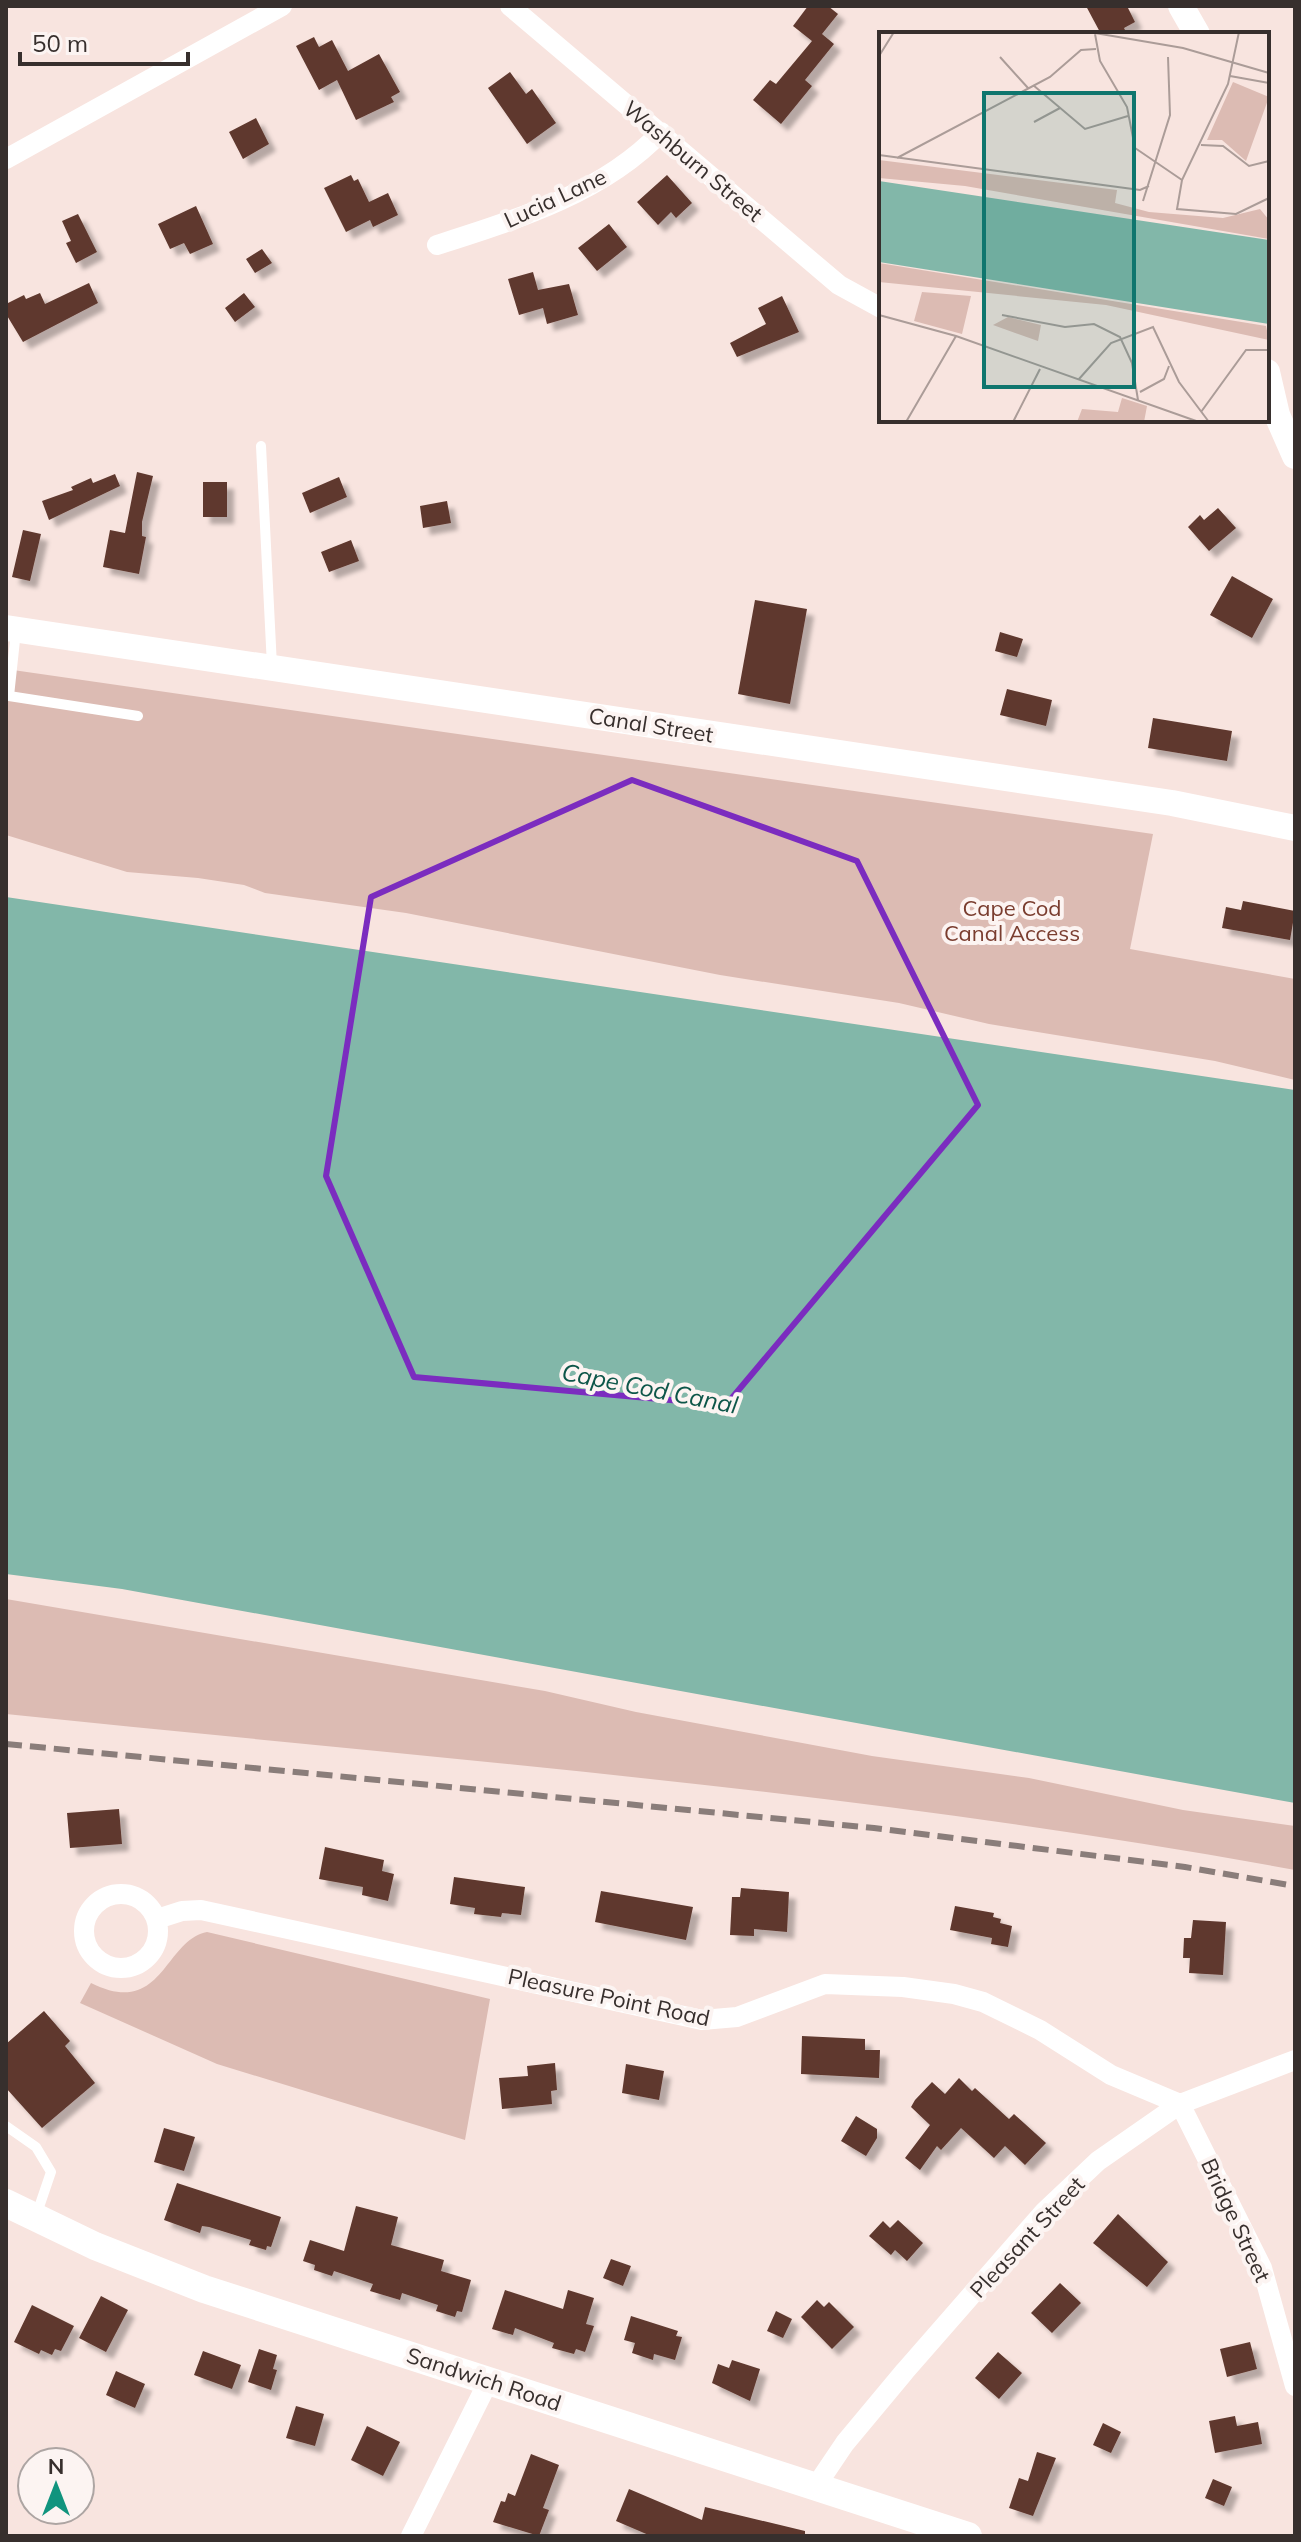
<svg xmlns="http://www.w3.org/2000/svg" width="1301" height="2542" font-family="Mulish,sans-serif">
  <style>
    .green { fill: #dcbbb3 }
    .water { fill: #82b7a9 }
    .building { fill: #5f382e; filter: url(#shadow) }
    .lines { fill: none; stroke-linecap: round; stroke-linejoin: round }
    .service { stroke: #fff; stroke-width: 10 }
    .minor { stroke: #fff; stroke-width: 20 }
    .tertiary { stroke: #fff; stroke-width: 26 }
    .secondary { stroke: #fff; stroke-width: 28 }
    .rail { stroke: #8a7d7a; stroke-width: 6; stroke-dasharray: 16 8; stroke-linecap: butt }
    .marked { fill: none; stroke: #7b2cbf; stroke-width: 6; stroke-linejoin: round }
    .labels { text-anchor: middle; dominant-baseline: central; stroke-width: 8; stroke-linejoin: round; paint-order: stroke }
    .street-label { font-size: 22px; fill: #372f2d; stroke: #fcf4f2 }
    .park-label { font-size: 22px; fill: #7a3d2f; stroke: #fcf4f2 }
    .water-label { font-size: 24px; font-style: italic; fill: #0d5649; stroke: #fcf4f2 }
    .inset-road { fill: none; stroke: #ab9c98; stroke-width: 2 }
    .view { fill: #0f766e; fill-opacity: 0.15; stroke: #0f766e; stroke-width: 4 }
    .inset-edge { fill: none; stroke: #372f2d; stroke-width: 4 }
  </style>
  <defs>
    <filter id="shadow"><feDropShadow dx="7" dy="7" stdDeviation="2" flood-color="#0004"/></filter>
  </defs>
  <rect width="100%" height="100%" fill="#f8e4df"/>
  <path class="green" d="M6,669L1153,834L1130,949L1295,979V1080L1215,1061L989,1024L899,1003L720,975L406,913L265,893L244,885L198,878L127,872L6,835Z
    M6,1599L545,1691L636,1712L872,1756L1029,1778L1183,1810L1295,1826V1870C870,1791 436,1759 6,1714Z
    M207,1932L490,1999L465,2140L217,2064L80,2003L91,1983C163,2019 164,1940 207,1932Z"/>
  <path class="water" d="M6,897L1295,1090V1803L122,1589L6,1574Z"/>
  <path class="building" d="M808,6H828L838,14L822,34L834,44L805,80L812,86L781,124L753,100L770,80L776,84L812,41L793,26Z
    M1086,6H1127L1135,22L1124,28L1127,34H1101Z
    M314,37L319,47L332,40L348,71L379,54L400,92L391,97L394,102L356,120L337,80L319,90L296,46Z
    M510,72L526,94L532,89L556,123L527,144L488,88Z
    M256,118L269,144L243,159L229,132Z
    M351,175L354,181L358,179L369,202L388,193L398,215L373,227L370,220L346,232L324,188Z
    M667,175L692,203L676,218L671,212L658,225L637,202Z
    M196,206L213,244L190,254L184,243L170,249L158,224Z
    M78,214L97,252L76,263L66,243L71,241L62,221Z
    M609,224L627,247L597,271L578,248Z
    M262,249L272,263L255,273L246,259Z
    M533,272L538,290L569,284L578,315L547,324L543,308L519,315L508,279Z
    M89,283L98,303L23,342L6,314V304L24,295L26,299L40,293L45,304Z
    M244,293L255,307L235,322L225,308Z
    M782,296L799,332L737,357L730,343L766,324L758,308Z
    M137,472L153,476L142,522V536L146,537L139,574L103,567L110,530L125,533Z
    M115,474L120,486L49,520L42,501L73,490L71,487L91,478L93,483Z
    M339,477L347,497L310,513L302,493Z
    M203,482H227V517H203Z
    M447,501L451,523L423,528L420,506Z
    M1218,508L1236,528L1209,551L1188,527L1200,515L1204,520Z
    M23,530L41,534L30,581L12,577Z
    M351,540L359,561L329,572L321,552Z
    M1232,576L1273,599L1252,638L1210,615Z
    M755,600L807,609L790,704L738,694Z
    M1000,632L1023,639L1017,657L995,651Z
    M1007,689L1052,700L1046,726L1000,715Z
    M1153,718L1232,731L1227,761L1148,748Z
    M1243,901L1295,911L1290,940L1222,928L1226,907L1241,910Z
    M119,1809L122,1844L70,1848L67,1813Z
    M325,1847L384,1860L382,1871L394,1874L388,1901L362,1895L363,1887L319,1879Z
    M454,1877L525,1887L521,1915L502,1913L501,1917L474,1914L475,1908L450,1904Z
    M741,1888L789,1892L787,1932L754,1929V1936L730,1935L732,1897H740Z
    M601,1891L693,1907L686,1940L595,1922Z
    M955,1906L994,1913L993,1917L1001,1919L1000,1923L1012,1926L1008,1947L991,1944L992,1938L950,1930Z
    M1193,1920L1226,1922L1223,1975L1189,1973L1190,1958H1183L1184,1938H1191Z
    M44,2011L70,2041L65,2046L95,2083L42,2128L6,2088V2044Z
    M802,2036L865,2039V2050H880L879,2078L801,2074Z
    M555,2063L557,2090L551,2091L552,2104L502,2109L499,2078L528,2076L527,2066Z
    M626,2064L664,2071L659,2100L622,2093Z
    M959,2078L972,2091L975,2088L1009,2119L1014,2114L1046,2143L1025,2165L1005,2146L994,2158L961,2128L941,2150L937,2146L920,2170L905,2158L930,2125L911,2107L915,2100L932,2082L945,2094Z
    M856,2116L877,2129V2138L866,2156L841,2141Z
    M164,2128L195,2137L184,2171L154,2162Z
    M177,2183L281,2217L271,2247L267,2246L266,2250L249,2245L251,2240L209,2227L202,2226L200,2233L164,2220Z
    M356,2206L398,2217L391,2245L444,2260L441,2271L471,2280L462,2312L457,2311L455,2317L436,2311L438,2305L402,2293L400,2300L370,2291L373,2284L334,2271L332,2276L314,2270L315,2265L303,2261L310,2240L344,2251Z
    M1118,2214L1168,2262L1147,2287L1093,2243Z
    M898,2220L923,2243L907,2261L895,2250L891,2255L869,2236L883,2221L890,2228Z
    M611,2259L631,2266L623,2286L603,2278Z
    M1060,2283L1081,2303L1052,2333L1031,2313Z
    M505,2290L563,2309L568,2290L594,2298L586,2324L594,2326L585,2352L576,2349L574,2354L552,2348L554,2343L515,2328L513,2335L492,2329Z
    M101,2296L128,2310L106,2352L79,2338Z
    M817,2300L824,2307L829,2302L854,2327L832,2349L801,2317Z
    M32,2305L74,2326L61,2351L55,2349L52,2355L41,2350L39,2354L14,2342Z
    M776,2311L792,2319L783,2338L767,2331Z
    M631,2316L678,2331L676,2336L682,2337L675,2360L654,2354L653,2360L632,2353L635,2343L624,2340Z
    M1250,2342L1257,2369L1227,2377L1220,2349Z
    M259,2349L277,2355L273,2369L277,2370L271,2390L248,2382Z
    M203,2351L241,2365L232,2389L194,2375Z
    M998,2352L1022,2373L999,2399L975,2378Z
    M732,2360L760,2369L750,2401L712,2383L718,2364L729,2368Z
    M116,2371L145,2384L135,2408L106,2395Z
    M296,2406L324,2414L315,2446L286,2438Z
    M1235,2416L1237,2426L1258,2422L1262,2444L1215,2453L1209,2421Z
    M1103,2423L1121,2432L1111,2453L1093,2445Z
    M367,2426L400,2442L383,2476L351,2460Z
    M1037,2452L1056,2458L1033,2516L1009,2508L1019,2478L1028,2481Z
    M531,2454L559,2465L543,2508L549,2510L539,2536L493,2522L501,2501L505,2502L508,2493L515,2496Z
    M1213,2479L1232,2487L1224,2506L1205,2498Z
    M629,2489L702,2520L705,2507L805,2531V2536H651L616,2521Z"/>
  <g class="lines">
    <path class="service" d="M261,446L272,666
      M16,631L9,696L138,716
      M6,2126L36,2147L51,2172L36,2216"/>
    <path class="minor" d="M510,6L839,285L881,308
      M6,159L282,6
      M437,245C515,220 604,193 661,132
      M84 1931a37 37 0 1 1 74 0a37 37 0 1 1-74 0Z
      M157,1919L182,1911L201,1910L702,2020L737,2017L825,1984L903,1987L954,1994L983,2002L1040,2030L1111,2075L1180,2104L1262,2268L1295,2386
      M816,2486L845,2443L905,2371L1044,2212L1098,2161L1180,2104L1295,2060
      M411,2536L489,2380"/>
    <path class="tertiary" d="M1181,6L1197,34
      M1267,372L1277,415L1295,456
      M6,628L1172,803L1295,828"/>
    <path class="secondary" d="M6,2203L95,2246L204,2289L968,2536"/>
    <path class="rail" d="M6,1744L874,1828L1185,1867L1295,1886"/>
  </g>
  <path class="marked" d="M632,780L857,861L978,1105L726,1405L414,1377L326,1176L371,897Z"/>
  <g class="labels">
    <g class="street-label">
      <text transform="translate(693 161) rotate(40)">Washburn Street</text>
      <text transform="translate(555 198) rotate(-25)">Lucia Lane</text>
      <text transform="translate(651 725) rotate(9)">Canal Street</text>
      <text transform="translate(609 1997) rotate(12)">Pleasure Point Road</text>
      <text transform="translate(1236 2220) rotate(65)">Bridge Street</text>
      <text transform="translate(1027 2237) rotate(-47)">Pleasant Street</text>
      <text transform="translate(484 2379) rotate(18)">Sandwich Road</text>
    </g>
    <g class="park-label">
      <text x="1012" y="908">Cape Cod<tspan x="1012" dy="25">Canal Access</tspan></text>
    </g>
    <g class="water-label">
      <text transform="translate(650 1388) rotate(11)">Cape Cod Canal</text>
    </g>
  </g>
  <g transform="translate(879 32)">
    <rect width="390" height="390" fill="#f8e4df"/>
    <path d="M354,50L390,65L367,129L343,108H328ZM0,128L238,158L236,171L270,180L344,186L381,177L390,188V207L86,154L0,146ZM0,231L387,294L390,308L227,273L0,250ZM43,260L92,264L83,302L35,289ZM129,285L162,293L159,309L114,293ZM243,366L268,374L265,390H198L203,377L239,380Z" fill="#dcbbb3"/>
    <path d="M0,149L390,208V292L0,230Z" fill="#82b7a9"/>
    <path class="inset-road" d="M210,0L304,16L390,41M360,0L349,52L303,148L298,177L357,182L390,166M216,2L221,29L248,75L256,116L303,148M0,24L15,0M121,25L149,56M351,44L390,51M154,53L206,97L249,84M155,90L181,76M322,113L344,114L370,134L390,129M0,123L261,158L270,154M18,126L171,45L202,18L217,17M264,169L291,83L289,25M0,283L77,304L320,390M123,283L186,295L215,292L241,305L253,331L259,368M200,347L232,311L274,295L300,350L330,390M261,360L285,347L290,334M322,380L367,318H390M27,390L77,304M134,390L161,337"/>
    <path class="view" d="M105,61H255V355H105Z"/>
    <rect width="390" height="390" class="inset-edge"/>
  </g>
  <rect width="1301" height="2542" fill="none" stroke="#372f2d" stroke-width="16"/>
  <g transform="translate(56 2486)"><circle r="38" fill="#fcf4f2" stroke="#ada5a3" stroke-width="2"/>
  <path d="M0-6L14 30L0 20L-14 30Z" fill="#11947e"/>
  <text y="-12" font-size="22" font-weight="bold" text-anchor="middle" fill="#372f2d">N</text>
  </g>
  <path d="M20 52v12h168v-12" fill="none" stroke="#372f2d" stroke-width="4"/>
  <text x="32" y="52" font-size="24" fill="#372f2d" stroke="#fcf4f2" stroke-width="6" paint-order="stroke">50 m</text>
</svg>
